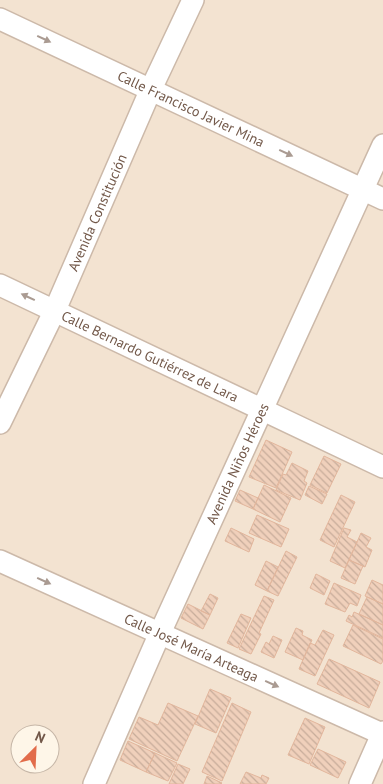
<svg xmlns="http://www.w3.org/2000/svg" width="383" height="784" font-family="'PT Sans',sans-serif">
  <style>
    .residential { fill: #f3e3d1; fill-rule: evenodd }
    .building { fill: url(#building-back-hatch); stroke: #e2b69c }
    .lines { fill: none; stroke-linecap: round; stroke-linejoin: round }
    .minor-casing { stroke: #ccb9a9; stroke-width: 24 }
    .minor { stroke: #fff; stroke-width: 21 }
    .oneway { fill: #aa9b92 }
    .labels { text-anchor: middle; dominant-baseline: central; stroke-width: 4.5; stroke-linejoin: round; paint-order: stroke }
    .street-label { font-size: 14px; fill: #725849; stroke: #fef6e8 }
  </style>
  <defs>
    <pattern id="building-back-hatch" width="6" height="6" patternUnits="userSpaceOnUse" patternTransform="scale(1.25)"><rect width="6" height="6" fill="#f0d0bb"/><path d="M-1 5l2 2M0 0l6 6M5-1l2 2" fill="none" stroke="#c7ac9a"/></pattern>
  </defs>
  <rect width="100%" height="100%" fill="#fbf2e2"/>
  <path class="residential" d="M0,0H383V784H0ZM20,734H50V764H20Z"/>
  <path class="building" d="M266,440L292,452L276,488L249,477Z
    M324,456L341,464L327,493L310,485Z
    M292,463L308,471L304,481L307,483L300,500L276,490L283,474L286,475Z
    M264,485L291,498L280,522L253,509Z
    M309,486L327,494L322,504L305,495Z
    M240,490L258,498L253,509L235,501Z
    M341,495L355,502L334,547L320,540Z
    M257,515L289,529L281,547L249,533Z
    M231,528L254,539L249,552L225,541Z
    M344,528L351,530L347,537L357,542L345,568L330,561Z
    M361,533L371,538L366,547L372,550L365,567L349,560Z
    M286,551L297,557L278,596L267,591Z
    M349,560L363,566L355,584L341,578Z
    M266,561L278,567L267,591L255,585Z
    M316,574L330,581L324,595L310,588Z
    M372,580L383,585V604L365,596Z
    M334,583L361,595L357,606L350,603L345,612L325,604Z
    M210,594L218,598L210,615L201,611Z
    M264,596L274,600L259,633L261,634L251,654L239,649Z
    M367,597L383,604V625L359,614Z
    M188,604L210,615L203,629L181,618Z
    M354,612L383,625V638L346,621L349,615L352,617Z
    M241,614L251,618L238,648L227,643Z
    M353,625L383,639V661L381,664L343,646Z
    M296,628L303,631L302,635L312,640L303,660L285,652Z
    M323,630L334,635L315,676L299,669L310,643L315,645Z
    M273,636L282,640L274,658L261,652L266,642L269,644Z
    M329,659L380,682L369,708L317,684Z
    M210,689L231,698L216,733L195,724Z
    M168,703L198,716L177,761L129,739L139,717L158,725Z
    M232,703L251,712L222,781L202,772Z
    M305,718L325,727L309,764L288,755Z
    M128,741L155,753L146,772L120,760Z
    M318,749L346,762L338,778L310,765Z
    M155,753L177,763L168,781L146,772Z
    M178,764L190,769L183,784H169Z
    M246,772L261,778L262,775L269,778L266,784H240Z
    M207,776L222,783L221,784H204Z"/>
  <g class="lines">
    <g class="minor-casing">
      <g id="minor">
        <path id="s1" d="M0,19L383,199"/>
        <path id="s2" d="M0,285L383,467"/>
        <path id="s3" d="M0,423L55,310L151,89L193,0"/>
        <path id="s4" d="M0,561L382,734"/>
        <path id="s5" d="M94,784L160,633L383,145"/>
        <path d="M360,784L383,732"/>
      </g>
    </g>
    <use href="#minor" class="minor"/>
  </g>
  <defs><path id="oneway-solid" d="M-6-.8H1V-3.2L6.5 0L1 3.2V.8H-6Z" transform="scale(1.25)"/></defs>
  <g class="oneway">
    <use href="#oneway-solid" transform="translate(44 39) rotate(25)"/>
    <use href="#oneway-solid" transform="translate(286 153) rotate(25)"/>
    <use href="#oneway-solid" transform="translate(28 297) rotate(-155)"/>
    <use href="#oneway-solid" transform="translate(44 581) rotate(24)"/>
    <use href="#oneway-solid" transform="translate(272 684) rotate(24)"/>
  </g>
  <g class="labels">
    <g class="street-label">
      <text stroke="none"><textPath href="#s1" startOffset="211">Calle Francisco Javier Mina</textPath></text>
      <text stroke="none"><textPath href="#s3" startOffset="232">Avenida Constitución</textPath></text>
      <text stroke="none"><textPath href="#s2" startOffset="166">Calle Bernardo Gutiérrez de Lara</textPath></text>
      <text stroke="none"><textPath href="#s5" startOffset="351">Avenida Niños Héroes</textPath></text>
      <text stroke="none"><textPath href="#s4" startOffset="210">Calle José María Arteaga</textPath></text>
    </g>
  </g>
  <g transform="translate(35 749) rotate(24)"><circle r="24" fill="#fef6e8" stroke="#c6b7a8"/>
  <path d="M0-4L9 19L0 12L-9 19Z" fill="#e26c4a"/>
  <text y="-8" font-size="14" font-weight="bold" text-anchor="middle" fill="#725849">N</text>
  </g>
</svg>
